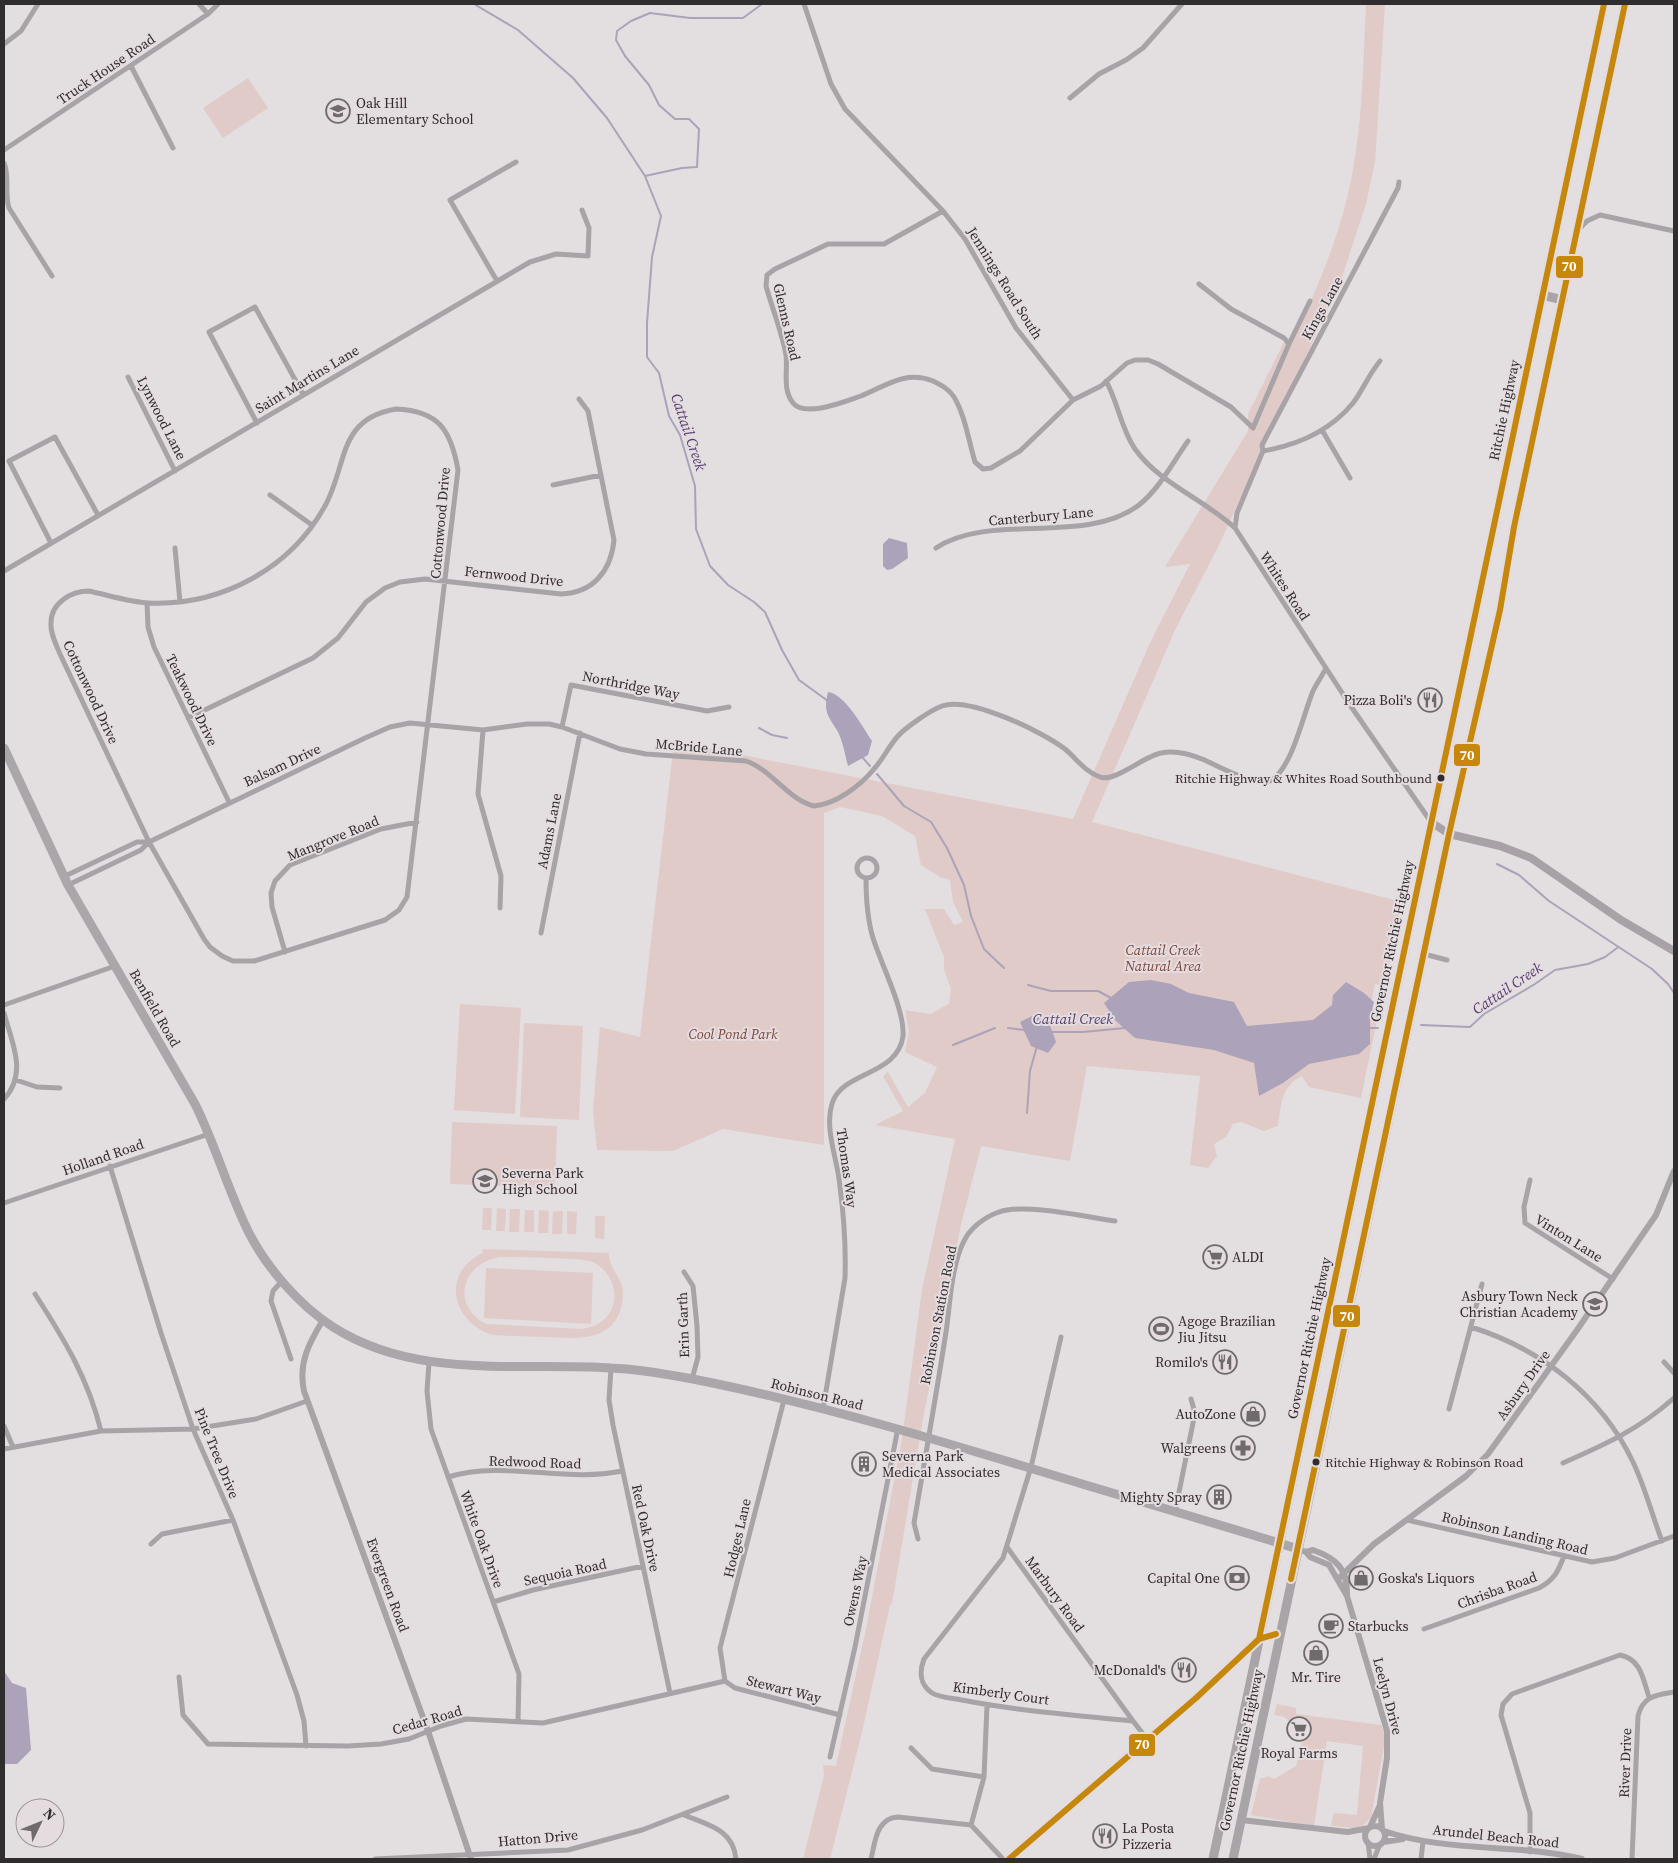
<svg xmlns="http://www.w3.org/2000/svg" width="1678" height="1863" font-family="'Source Serif 4',serif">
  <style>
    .green { fill: #e0cbc8; fill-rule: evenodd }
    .water { fill: #aca2b9 }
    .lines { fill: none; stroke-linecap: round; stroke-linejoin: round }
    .stream { stroke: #aca2b9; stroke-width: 2 }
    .minor { stroke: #a8a3a7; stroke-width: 5 }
    .tertiary { stroke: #a8a3a7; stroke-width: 6 }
    .secondary { stroke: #a8a2a6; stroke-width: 8 }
    .primary { stroke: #aba6aa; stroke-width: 9 }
    .trunk { stroke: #a9a4a7; stroke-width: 9 }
    .bus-1-casing { stroke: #e5dce0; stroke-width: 10 }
    .bus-1 { stroke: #c5880c; stroke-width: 6 }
    .bus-dot { fill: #302d2e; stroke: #e5dce0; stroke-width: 2 }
    .labels { text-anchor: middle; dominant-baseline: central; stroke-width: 4; stroke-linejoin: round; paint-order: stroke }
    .bus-label { font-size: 13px; fill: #302d2e; stroke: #e5dce0; text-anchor: end }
    .street-label { font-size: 14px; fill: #302d2e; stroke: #e5dce0 }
    .poi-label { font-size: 14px; fill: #302d2e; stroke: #e5dce0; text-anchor: start }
    .park-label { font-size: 14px; font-style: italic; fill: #7d473a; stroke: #e5dce0 }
    .water-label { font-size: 15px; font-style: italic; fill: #523f6d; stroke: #e5dce0 }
    .line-badge { stroke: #e5dce0; stroke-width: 2 }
    .badge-label { font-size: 14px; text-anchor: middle; font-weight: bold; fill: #fff }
  </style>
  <rect width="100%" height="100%" fill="#e3dee0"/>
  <path class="green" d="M1366,4H1385L1375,162L1366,204L1341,280L1218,547L1175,630L1092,822L1402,902L1385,986L1375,984L1370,1008L1379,1010L1361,1098L1309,1087L1302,1076C1281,1086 1281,1106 1278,1126L1264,1131L1241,1122L1233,1124L1226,1137L1214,1144L1217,1156L1208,1168L1190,1165L1200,1076L1087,1066L1070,1161L981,1146L960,1229L922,1424L892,1604L890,1605L863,1728L830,1859H803L824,1776L823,1765L836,1766L866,1629L902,1439L922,1290L955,1139L875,1125L903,1111L883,1076L888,1072L908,1107L925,1093L937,1067L905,1052L909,1032L905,1010L930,1014L949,1004L951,989L944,970V957L925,909H944L954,925L963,922L953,902L950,880L940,877L921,865L915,836L882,816L840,807L824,813V1145L723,1129L673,1151L597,1150L593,1110L600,1027L640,1037L674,742L1073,819L1150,643L1190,564L1165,567L1248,431V414L1284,342L1291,346C1316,291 1341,235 1352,175C1363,119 1363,61 1366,4Z
    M248,78L268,108L223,138L203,108Z
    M460,1004L521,1008L515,1114L454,1110Z
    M524,1023L583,1026L579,1120L520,1117Z
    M452,1122L557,1126L555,1188L450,1184Z
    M483,1208H492L491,1230H482Z
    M497,1208L506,1209L505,1231H496Z
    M510,1209H520L519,1232H509Z
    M525,1210H534V1232H524Z
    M539,1210L549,1211L548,1233H538Z
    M553,1211H563L562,1234H552Z
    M567,1211L577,1212L576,1234H567Z
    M595,1216H605L604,1239L595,1238Z
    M482,1249L609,1253C608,1269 624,1278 623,1295C620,1342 581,1339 547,1337C529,1337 511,1336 493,1335C452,1323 440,1272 483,1253ZM500,1257C517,1258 582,1257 593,1262C610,1271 619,1290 612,1308C607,1321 595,1327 582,1329L486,1324C450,1305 462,1263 500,1257Z
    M486,1268L593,1273L591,1324L484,1318Z
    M1277,1704L1296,1708V1714L1381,1725L1386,1736L1371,1817L1364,1825L1355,1828L1331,1826L1334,1813L1357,1815L1363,1746L1327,1741L1314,1826L1251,1815L1260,1779L1268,1776L1274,1779L1296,1766L1308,1721L1296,1719L1291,1722L1284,1717L1274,1715Z"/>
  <path class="water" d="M889,538L907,543L908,558L892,569L887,570L883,566V544Z
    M828,692C845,694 862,726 872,741L868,755L848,766C845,755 843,742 838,732C828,715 823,713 828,692Z
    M1151,980L1171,984L1189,993L1234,1002L1247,1026L1313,1020L1332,1005L1333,995L1346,982L1364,993L1374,1002L1370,1018V1044L1359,1054L1309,1064L1283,1083L1259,1096L1254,1063L1214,1050L1135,1038L1116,1021L1104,1003L1129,982Z
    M1032,1016L1047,1017L1056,1042L1048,1053L1031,1046L1020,1022Z
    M4,1671L12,1683L26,1688L31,1750L17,1764H4Z"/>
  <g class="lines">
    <path class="stream" d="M474,4L518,30L573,78L607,118L645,176L661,216L652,257L647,323V357L659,373L669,416L680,435L695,486L696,529L710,566L728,585L754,602L765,612L782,650L799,680L828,701
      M645,176L682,168L697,167L699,129L689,119H675L659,105L649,85L625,56L616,40L617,31L631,21L650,13L690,18H743L762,4
      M759,728L772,735L787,738
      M862,757L870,766
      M877,774L904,806L931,822L947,848L964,885L971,916L984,949L1004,968
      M1497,864L1519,875L1549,901L1652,969L1668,984L1674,993
      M1028,985L1051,991H1098L1113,999
      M1421,1025L1470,1027L1484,1014L1535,984L1555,970L1588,964L1605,957L1617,948
      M1008,1028L1025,1030
      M1369,1028H1378
      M1050,1032H1083L1125,1028
      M953,1045L995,1028
      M1027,1113L1030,1071L1037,1046"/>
    <path class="minor" d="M199,4L208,14
      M804,4L831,84L845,109L943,211L965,239L1016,328L1073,400
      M4,44L21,31L38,4
      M131,66L173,148
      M1070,98L1099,74L1126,60L1143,48L1182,4
      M4,150L208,14L218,4
      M4,163C10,177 4,193 9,208L52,276
      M943,211L884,244H828L775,269L767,275L766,286C772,308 782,332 786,355C788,371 782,389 793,403C805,418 846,401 861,396C886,386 905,370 933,381C941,385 949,389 954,397C965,415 969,442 975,462L983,469L991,468L1020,451L1073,400L1101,386L1127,363L1135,360H1148L1158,364L1231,407L1253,428L1289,344L1310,301
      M1579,229L1587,221L1600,215L1674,231
      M497,281L450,200L516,162
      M1199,284L1231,309L1284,338L1289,344
      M128,377L175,471
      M1106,381C1118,402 1121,429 1135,449C1159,483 1205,500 1235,528L1350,705L1431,822
      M396,409C439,411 451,430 458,470L407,897L399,910L385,920L254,961H233L222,956L210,947L204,939L149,842L60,654C56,644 50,633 51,623C51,603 71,591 89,591C108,595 129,602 149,603C221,606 290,569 325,506C348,464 337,419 396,409Z
      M257,423L209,332L255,307L303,394
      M1322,430L1350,478
      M1263,451C1298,445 1330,431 1353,403C1363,390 1369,374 1380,361
      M553,485L601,475
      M270,495L312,525
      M1235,528L1237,513L1263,451L1262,445L1398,188L1399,182
      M51,543L9,461L55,437L98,515
      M175,548L180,602
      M936,548C989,512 1085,546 1139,505C1160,488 1173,462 1188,441
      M4,571L530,262L556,254L588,256L589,228L582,210
      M147,603L148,627L154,647L229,802
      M188,718L313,658L338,638L366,602L385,588L400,582L425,579L561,594C593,593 611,571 614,540L588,411L579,399
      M562,727L571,685L707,711L729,707
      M483,730L478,794L501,876L500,908
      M857 868a10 10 0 1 1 20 0a10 10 0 1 1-20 0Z
      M63,877L137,842H149
      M68,885L141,850L149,842L365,738L390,727L410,723L483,730L527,724H549L562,727L620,749L646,754L746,761C772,770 787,799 814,806C836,804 860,786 874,769C883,759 889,746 898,736C906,727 931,710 942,706C969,696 1043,732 1065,749C1077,759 1084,771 1100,777C1114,783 1144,756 1161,753C1174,750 1190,754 1202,759C1217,765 1258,789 1272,780C1293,765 1303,715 1313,691C1317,683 1322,676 1326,668
      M541,933L580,733
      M285,952L272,907L271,893L275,881L290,865L381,829L417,822
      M1424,954L1447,960
      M4,1005L115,966
      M4,1013C12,1043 28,1073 4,1099
      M16,1080L37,1087L60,1088
      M110,1166L161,1333L193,1429L233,1520L297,1695L304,1721L306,1746
      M1530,1180L1524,1207L1525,1223L1613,1279
      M4,1203L209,1134
      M684,1272L693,1286L697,1326L698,1357L692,1379
      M282,1281L273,1291L271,1301L291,1359
      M35,1294C64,1339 88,1378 101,1431
      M1471,1327C1541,1349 1601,1395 1633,1462C1645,1487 1652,1515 1662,1541
      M1061,1337L1031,1467L1003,1558L924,1659C919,1672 920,1685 932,1693C940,1698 953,1698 962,1700C1018,1711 1076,1715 1133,1721L1147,1739
      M1664,1362L1674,1373
      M429,1363L427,1391L431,1429L519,1674L518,1722
      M611,1368L609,1400L613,1425L670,1693
      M823,1409L845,1278C846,1247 844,1217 840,1187C838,1159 823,1128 833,1101C845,1071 898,1075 903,1036C905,1010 881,964 873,938C867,918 866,899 866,878
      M1449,1409L1482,1284
      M4,1426L13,1447
      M4,1449L101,1431L193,1429L231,1423L256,1419L307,1401
      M1563,1463C1606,1444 1638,1430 1674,1398
      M448,1477C504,1460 565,1483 622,1471
      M1175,1512L1195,1413L1191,1399
      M1407,1520L1592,1562L1615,1558L1674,1536
      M918,1539L914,1523C925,1459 936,1396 946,1332C950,1306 951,1268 963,1243C969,1229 984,1217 999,1212C1025,1203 1086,1217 1115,1221
      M151,1544L162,1534L233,1520
      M1007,1547L1133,1721
      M493,1602L533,1590L643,1566
      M1424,1629L1539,1588C1554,1580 1558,1572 1564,1556
      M179,1677L183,1715L208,1744L348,1746L381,1744L409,1739L441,1726L466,1719L543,1723L725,1681
      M725,1681L720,1648L784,1400
      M725,1681L735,1688L840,1715
      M911,1748L932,1769L984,1777
      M830,1757L855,1647L898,1428
      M684,1815C708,1825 733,1829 736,1859
      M971,1825L984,1777L987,1705
      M1368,1842L1370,1859
      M1530,1852V1813L1501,1715L1503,1704L1512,1694L1620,1655C1641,1659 1643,1679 1649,1697
      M375,1859L568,1850L642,1830L727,1797
      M871,1859C875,1843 876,1818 898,1817L971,1825L1003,1859
      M1374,1859L1380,1844
      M1421,1859L1423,1842
      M1632,1859L1638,1716C1643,1696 1656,1695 1674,1692"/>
    <path class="tertiary" d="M323,1320C309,1343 298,1363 304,1391L428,1731L471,1859
      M1298,1549L1306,1552L1310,1557L1329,1565L1347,1596L1387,1731V1758L1380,1803L1382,1829
      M1306,1552L1313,1550C1336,1558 1348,1569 1347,1595
      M1338,1579L1374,1544L1466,1476L1488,1454L1577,1330L1656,1215L1674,1171
      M1241,1820L1348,1832L1369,1828
      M1365 1836a10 10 0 1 1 20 0a10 10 0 1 1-20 0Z
      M1370,1827L1380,1805
      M1384,1831C1448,1853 1517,1843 1582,1859
      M1383,1842L1403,1839
      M1009,1859L1196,1698L1259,1639L1280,1632"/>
    <path class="secondary" d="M1431,822L1449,834L1500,846L1531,858L1621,920L1674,951"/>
    <path class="primary" d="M4,748L68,885L195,1104C216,1146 228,1191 249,1233C267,1268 299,1305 333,1327C416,1380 517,1362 611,1368C638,1369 666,1374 693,1379C824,1405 951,1444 1079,1483C1152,1505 1225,1526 1298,1549"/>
    <path class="trunk" d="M1542,295L1563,300
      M1213,1859L1604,4
      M1233,1859L1449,834L1500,610L1514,527L1625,4"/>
    <g class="bus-1-casing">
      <path id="bus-1" d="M1291,1579L1449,834L1500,610L1514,527L1625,4
        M1259,1639L1604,4
        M1009,1859L1196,1698L1259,1639L1276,1634"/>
    </g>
    <use href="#bus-1" class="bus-1"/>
  </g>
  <defs>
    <g id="school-ring" transform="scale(1.25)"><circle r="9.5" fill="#e5dce0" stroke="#6f6b6c" stroke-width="1.5"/><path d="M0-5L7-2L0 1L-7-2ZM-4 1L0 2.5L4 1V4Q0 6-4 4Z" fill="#6f6b6c"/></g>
    <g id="restaurant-ring" transform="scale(1.25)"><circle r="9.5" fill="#e5dce0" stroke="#6f6b6c" stroke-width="1.5"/><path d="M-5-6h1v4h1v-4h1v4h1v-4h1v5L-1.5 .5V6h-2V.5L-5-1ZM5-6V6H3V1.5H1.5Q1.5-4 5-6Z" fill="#6f6b6c"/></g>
    <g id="supermarket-ring" transform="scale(1.25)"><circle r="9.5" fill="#e5dce0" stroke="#6f6b6c" stroke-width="1.5"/><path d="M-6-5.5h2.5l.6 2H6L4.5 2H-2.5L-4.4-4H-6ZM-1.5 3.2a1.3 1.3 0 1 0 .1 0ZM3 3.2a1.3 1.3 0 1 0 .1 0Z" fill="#6f6b6c"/></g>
    <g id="stadium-ring" transform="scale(1.25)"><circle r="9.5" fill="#e5dce0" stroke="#6f6b6c" stroke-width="1.5"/><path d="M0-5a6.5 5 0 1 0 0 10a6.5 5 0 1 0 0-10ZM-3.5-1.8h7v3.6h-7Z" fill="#6f6b6c"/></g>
    <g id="shop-ring" transform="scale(1.25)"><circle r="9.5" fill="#e5dce0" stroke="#6f6b6c" stroke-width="1.5"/><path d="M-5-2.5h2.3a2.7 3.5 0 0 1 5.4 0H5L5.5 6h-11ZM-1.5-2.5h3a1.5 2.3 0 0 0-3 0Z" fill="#6f6b6c"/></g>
    <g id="pharmacy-ring" transform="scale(1.25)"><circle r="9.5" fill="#e5dce0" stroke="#6f6b6c" stroke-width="1.5"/><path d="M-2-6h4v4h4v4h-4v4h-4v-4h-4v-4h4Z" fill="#6f6b6c"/></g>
    <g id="building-ring" transform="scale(1.25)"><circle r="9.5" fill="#e5dce0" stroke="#6f6b6c" stroke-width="1.5"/><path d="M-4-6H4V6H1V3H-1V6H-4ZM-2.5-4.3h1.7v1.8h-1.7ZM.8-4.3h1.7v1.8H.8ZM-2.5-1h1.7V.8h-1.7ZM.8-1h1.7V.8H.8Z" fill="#6f6b6c"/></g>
    <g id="bank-ring" transform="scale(1.25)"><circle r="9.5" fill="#e5dce0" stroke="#6f6b6c" stroke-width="1.5"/><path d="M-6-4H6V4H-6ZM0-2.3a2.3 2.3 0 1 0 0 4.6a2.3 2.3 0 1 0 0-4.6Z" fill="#6f6b6c"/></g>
    <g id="cafe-ring" transform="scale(1.25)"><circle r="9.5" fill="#e5dce0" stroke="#6f6b6c" stroke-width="1.5"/><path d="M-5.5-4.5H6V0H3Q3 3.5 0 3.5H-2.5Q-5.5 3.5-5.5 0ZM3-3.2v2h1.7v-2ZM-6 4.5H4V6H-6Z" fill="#6f6b6c"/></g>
  </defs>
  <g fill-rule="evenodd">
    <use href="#school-ring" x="338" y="111"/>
    <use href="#restaurant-ring" x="1430" y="700"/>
    <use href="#school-ring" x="485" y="1181"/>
    <use href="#supermarket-ring" x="1215" y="1257"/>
    <use href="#school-ring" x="1595" y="1304"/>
    <use href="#stadium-ring" x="1161" y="1329"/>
    <use href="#restaurant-ring" x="1225" y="1362"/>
    <use href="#shop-ring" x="1253" y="1414"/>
    <use href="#pharmacy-ring" x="1243" y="1448"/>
    <use href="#building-ring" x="864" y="1464"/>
    <use href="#building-ring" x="1219" y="1497"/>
    <use href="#bank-ring" x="1237" y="1578"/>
    <use href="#shop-ring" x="1361" y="1578"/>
    <use href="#cafe-ring" x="1331" y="1626"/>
    <use href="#shop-ring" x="1316" y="1653"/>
    <use href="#restaurant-ring" x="1184" y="1670"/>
    <use href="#supermarket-ring" x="1299" y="1729"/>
    <use href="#restaurant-ring" x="1105" y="1836"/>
  </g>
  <g class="bus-dot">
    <circle cx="1441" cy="778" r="4.5"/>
    <circle cx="1316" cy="1462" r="4.5"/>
  </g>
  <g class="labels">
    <g class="bus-label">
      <text x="1432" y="778">Ritchie Highway &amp; Whites Road Southbound</text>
      <text x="1325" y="1462" text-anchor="start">Ritchie Highway &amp; Robinson Road</text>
    </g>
    <g class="street-label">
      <text transform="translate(106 69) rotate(-34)">Truck House Road</text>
      <text transform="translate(1005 283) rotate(58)">Jennings Road South</text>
      <text transform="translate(1322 308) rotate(-61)">Kings Lane</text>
      <text transform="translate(787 322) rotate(77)">Glenns Road</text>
      <text transform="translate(307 379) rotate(-31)">Saint Martins Lane</text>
      <text transform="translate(1504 410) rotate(-78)">Ritchie Highway</text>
      <text transform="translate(162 418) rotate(63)">Lynwood Lane</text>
      <text transform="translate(1041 516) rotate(-5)">Canterbury Lane</text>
      <text transform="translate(440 523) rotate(-85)">Cottonwood Drive</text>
      <text transform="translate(514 576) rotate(6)">Fernwood Drive</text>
      <text transform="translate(1285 586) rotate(57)">Whites Road</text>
      <text transform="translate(631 685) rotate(11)">Northridge Way</text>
      <text transform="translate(91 692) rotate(65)">Cottonwood Drive</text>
      <text transform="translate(192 700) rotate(64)">Teakwood Drive</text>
      <text transform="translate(699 747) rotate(5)">McBride Lane</text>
      <text transform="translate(282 765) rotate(-25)">Balsam Drive</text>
      <text transform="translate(549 831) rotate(-79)">Adams Lane</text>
      <text transform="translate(333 838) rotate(-22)">Mangrove Road</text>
      <text transform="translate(1392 941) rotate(-78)">Governor Ritchie Highway</text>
      <text transform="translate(155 1008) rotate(60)">Benfield Road</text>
      <text transform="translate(103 1157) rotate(-19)">Holland Road</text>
      <text transform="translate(847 1168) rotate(82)">Thomas Way</text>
      <text transform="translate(1569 1238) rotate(32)">Vinton Lane</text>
      <text transform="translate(938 1315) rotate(-79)">Robinson Station Road</text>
      <text transform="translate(683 1325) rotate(-92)">Erin Garth</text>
      <text transform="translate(1309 1338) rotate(-78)">Governor Ritchie Highway</text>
      <text transform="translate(1523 1385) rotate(-55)">Asbury Drive</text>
      <text transform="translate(817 1394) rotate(14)">Robinson Road</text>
      <text transform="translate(217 1453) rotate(68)">Pine Tree Drive</text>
      <text transform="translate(535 1462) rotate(2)">Redwood Road</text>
      <text transform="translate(646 1528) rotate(78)">Red Oak Drive</text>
      <text transform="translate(1515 1533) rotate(13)">Robinson Landing Road</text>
      <text transform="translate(737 1538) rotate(-77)">Hodges Lane</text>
      <text transform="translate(482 1539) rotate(70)">White Oak Drive</text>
      <text transform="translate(565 1572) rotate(-12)">Sequoia Road</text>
      <text transform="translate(388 1585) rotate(70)">Evergreen Road</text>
      <text transform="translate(1497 1590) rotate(-20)">Chrisba Road</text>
      <text transform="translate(855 1591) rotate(-78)">Owens Way</text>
      <text transform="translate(1055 1594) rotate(54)">Marbury Road</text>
      <text transform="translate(784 1689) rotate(14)">Stewart Way</text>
      <text transform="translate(1001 1693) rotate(8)">Kimberly Court</text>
      <text transform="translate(1388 1696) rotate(75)">Leelyn Drive</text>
      <text transform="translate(427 1720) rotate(-16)">Cedar Road</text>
      <text transform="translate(1241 1750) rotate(-78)">Governor Ritchie Highway</text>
      <text transform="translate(1625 1763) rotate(-88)">River Drive</text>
      <text transform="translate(1496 1836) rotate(6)">Arundel Beach Road</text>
      <text transform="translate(538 1838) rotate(-5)">Hatton Drive</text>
    </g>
    <g class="poi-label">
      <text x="356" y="103">Oak Hill<tspan x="356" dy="16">Elementary School</tspan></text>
      <text x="1412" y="700" text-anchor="end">Pizza Boli's</text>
      <text x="502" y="1173">Severna Park<tspan x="502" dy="16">High School</tspan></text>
      <text x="1232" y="1257">ALDI</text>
      <text x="1578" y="1296" text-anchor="end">Asbury Town Neck<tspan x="1578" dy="16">Christian Academy</tspan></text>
      <text x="1178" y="1321">Agoge Brazilian<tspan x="1178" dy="16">Jiu Jitsu</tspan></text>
      <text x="1208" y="1362" text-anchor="end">Romilo's</text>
      <text x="1236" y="1414" text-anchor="end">AutoZone</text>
      <text x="1226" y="1448" text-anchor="end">Walgreens</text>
      <text x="882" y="1456">Severna Park<tspan x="882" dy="16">Medical Associates</tspan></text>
      <text x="1202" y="1497" text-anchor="end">Mighty Spray</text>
      <text x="1220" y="1578" text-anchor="end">Capital One</text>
      <text x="1378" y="1578">Goska's Liquors</text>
      <text x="1348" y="1626">Starbucks</text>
      <text x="1166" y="1670" text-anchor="end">McDonald's</text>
      <text x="1316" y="1677" text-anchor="middle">Mr. Tire</text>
      <text x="1299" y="1753" text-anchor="middle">Royal Farms</text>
      <text x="1122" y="1828">La Posta<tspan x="1122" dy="16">Pizzeria</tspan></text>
    </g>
    <g class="park-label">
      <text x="1163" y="950">Cattail Creek<tspan x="1163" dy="16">Natural Area</tspan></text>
      <text x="733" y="1034">Cool Pond Park</text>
    </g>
    <g class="water-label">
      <text transform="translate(689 432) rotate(71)">Cattail Creek</text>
      <text transform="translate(1507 988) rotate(-34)">Cattail Creek</text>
      <text x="1073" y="1018">Cattail Creek</text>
    </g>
  </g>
  <g class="line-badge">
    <rect x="1555" y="255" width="29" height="24" rx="5" fill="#c5880c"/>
    <rect x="1453" y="743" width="28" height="24" rx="5" fill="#c5880c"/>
    <rect x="1332" y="1304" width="29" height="24" rx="5" fill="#c5880c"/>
    <rect x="1128" y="1733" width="28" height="24" rx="5" fill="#c5880c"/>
  </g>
  <g class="badge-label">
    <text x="1569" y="271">70</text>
    <text x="1467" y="760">70</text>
    <text x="1347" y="1321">70</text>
    <text x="1142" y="1749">70</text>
  </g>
  <rect width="1678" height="1863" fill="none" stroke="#302d2e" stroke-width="10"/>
  <g transform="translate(40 1823) rotate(47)"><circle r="24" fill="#e5dce0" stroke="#9d9699"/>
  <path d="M0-4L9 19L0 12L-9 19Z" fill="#6f6b6c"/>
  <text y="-8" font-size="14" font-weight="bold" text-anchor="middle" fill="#302d2e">N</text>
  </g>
</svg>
